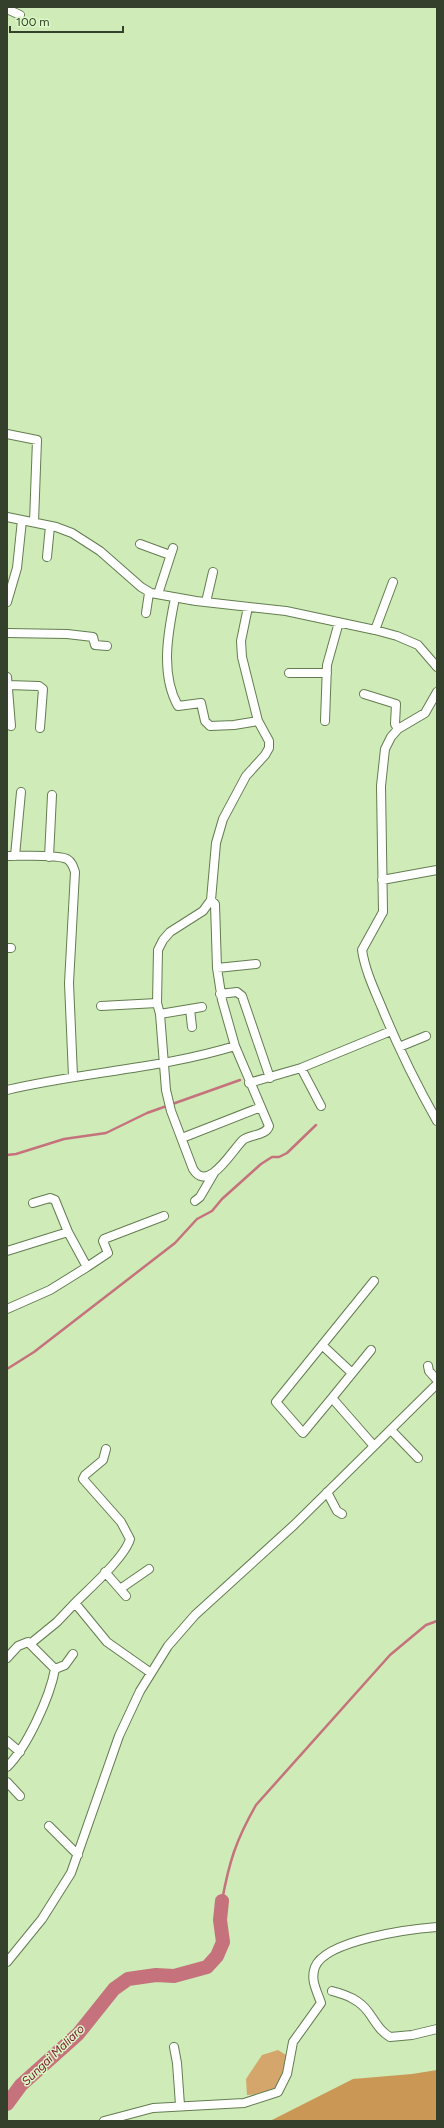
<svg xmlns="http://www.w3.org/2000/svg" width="444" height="2128" font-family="Figtree,sans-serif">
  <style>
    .green { fill: #d4a66c }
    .forest { fill: #cb9754 }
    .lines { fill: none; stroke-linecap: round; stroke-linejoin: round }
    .stream { stroke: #c5727d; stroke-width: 2.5 }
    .river { stroke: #c5727d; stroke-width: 14 }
    .street-casing { stroke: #647d50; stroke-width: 10 }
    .street { stroke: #fff; stroke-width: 8 }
    .labels { text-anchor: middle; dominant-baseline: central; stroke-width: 3; stroke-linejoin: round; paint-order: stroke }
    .water-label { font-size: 12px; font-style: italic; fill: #7c1731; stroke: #dbf8c5 }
  </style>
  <rect width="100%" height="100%" fill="#ceebb8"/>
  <path class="green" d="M278,2050L286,2055C284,2085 279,2093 247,2095L246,2079L262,2055Z"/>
  <path class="forest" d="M437,2070V2121H270L353,2079L412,2074Z"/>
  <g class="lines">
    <path class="stream" d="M7,1155L16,1154L64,1139L106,1133L147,1113L240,1080
      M7,1369L34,1352L175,1243L197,1219L212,1211L222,1199L261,1164L272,1157H279L287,1153L316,1125
      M222,1901C229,1862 236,1840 256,1805L390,1655L426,1625L437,1621"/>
    <path class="river" d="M7,2104L21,2085L78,2034L114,1989L128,1979L156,1975L174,1976L207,1967L217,1956L223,1942L220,1920L222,1901"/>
    <g class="street-casing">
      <path id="street" d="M7,9L20,15
        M7,434L37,440L34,522
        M7,517L56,527L72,533L100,551L141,587L151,593L196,601L286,611L375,630L397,636L418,645L437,667
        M140,544L170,555
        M47,557L50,526
        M158,594L173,548
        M175,598C168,632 160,674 178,706L201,703L205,721L210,726L234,725L258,721
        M7,602L17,568L22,520
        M206,602L213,572
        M146,613L149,593
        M375,630L393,582
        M7,633L67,634L93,637L95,645L107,646
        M289,673H327
        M7,677L11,726
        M7,685L39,686L43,689L40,728
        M437,692L425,713L398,729L391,737L385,749L381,786L383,912L362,950C365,970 374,989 382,1008C398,1047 416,1084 437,1121
        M364,694L396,704L395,724L398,729
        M325,721L327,665L339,622
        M7,856C20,856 57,854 67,859C72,862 73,866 75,872L69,983L73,1076
        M15,856L21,792
        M49,857L52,795
        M382,880L437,870
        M211,900L215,904L217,968L222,1000L235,1046L269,1126C266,1136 251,1134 243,1140C233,1149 208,1194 193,1169L171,1111L166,1090L160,1014L157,1003L158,950L163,940L170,932L203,911L211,900L216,843L223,819L246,776L265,755L269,748V741L258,721L242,657L241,641L248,607
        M7,948H11
        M217,968L256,964
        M220,994L237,992L242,996L270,1078
        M101,1006L157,1003
        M190,1009L192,1027
        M160,1014L202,1007
        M399,1047L426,1036
        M301,1068L321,1106
        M249,1083L301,1068L391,1031
        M7,1090C83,1072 160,1069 235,1046
        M182,1138L261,1107
        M195,1201L200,1197L214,1173
        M33,1203L50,1198L55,1200L68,1232
        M7,1251L68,1232L87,1267L50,1290L7,1309
        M87,1267L108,1253L103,1241L104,1239L164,1216
        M322,1345L352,1373
        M428,1366L429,1371L437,1380
        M332,1398L371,1350
        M391,1430L418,1458
        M374,1446L332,1398L303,1433L276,1402L374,1281
        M106,1449L103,1460L85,1475L83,1479L121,1522L130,1539C125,1557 89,1589 75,1603L107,1642L151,1673
        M327,1492L337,1511L342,1514
        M105,1572L126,1596
        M120,1589L149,1569
        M30,1644L57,1622L75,1603
        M7,1658L18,1646L28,1642L55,1669C50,1697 27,1747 7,1767
        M55,1669L65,1665L73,1654
        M7,1741L20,1752
        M7,1782L20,1796
        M49,1826L78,1855
        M7,1962L42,1919L71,1873L119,1736L140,1691L168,1646L195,1615L294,1525L437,1384
        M332,1991C347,1995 360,2000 369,2013C376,2023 380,2031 390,2037L412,2035L437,2029
        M174,2047L177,2063L180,2105
        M104,2121L153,2108L244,2103L278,2092L287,2074L293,2042L321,2003C317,1991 310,1980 315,1967C326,1940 410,1929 437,1927"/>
    </g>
    <use href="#street" class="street"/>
  </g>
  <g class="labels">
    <g class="water-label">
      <text transform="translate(53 2055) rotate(-44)">Sungai Maliaro</text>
    </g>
  </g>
  <rect width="444" height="2128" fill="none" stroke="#34402c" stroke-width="16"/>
  <path d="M10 26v6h113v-6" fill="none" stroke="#34402c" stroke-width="2"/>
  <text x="16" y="26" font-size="12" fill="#34402c" stroke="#dbf8c5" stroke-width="3" paint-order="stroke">100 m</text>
</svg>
